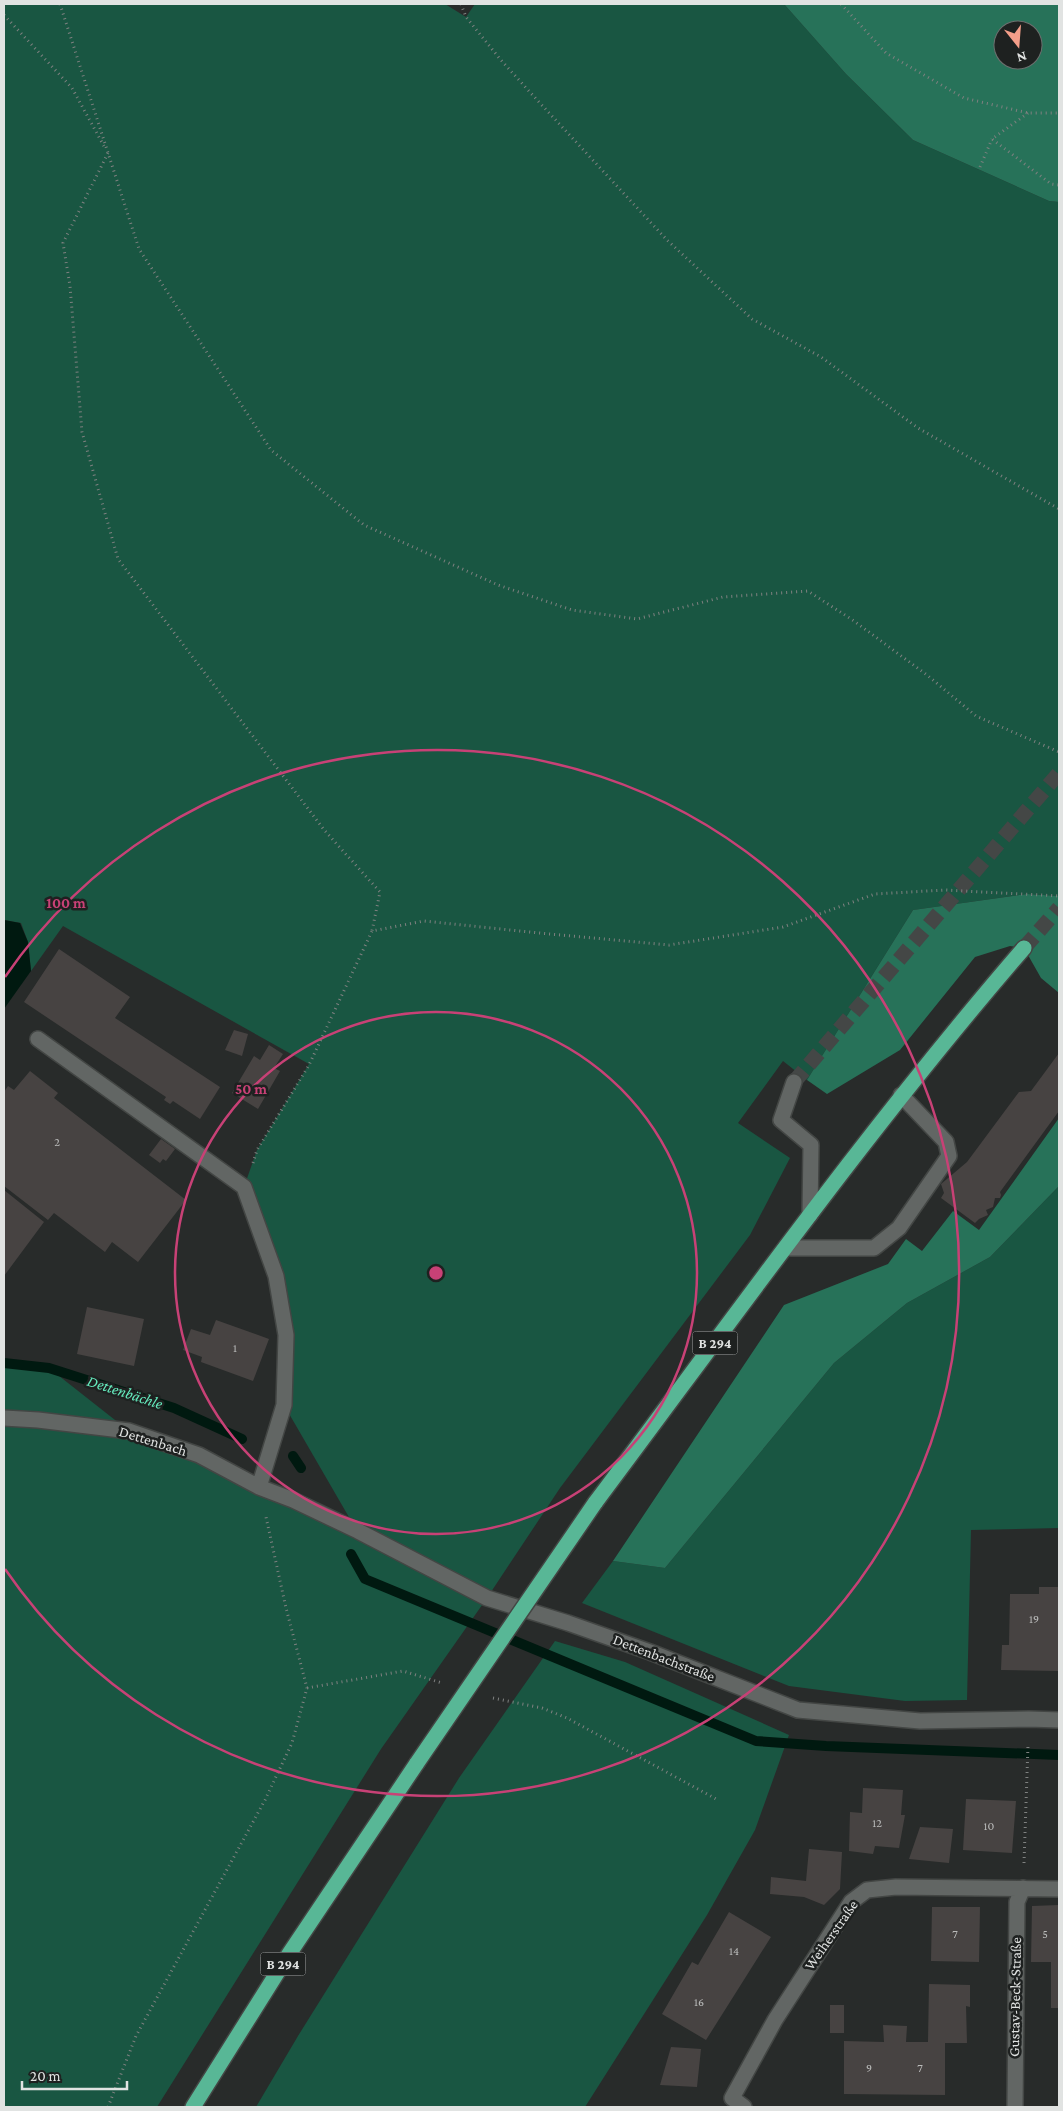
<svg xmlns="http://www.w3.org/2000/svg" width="1063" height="2111" font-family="'Crimson Pro',serif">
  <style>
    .green { fill: #195642 }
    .forest { fill: #277259; fill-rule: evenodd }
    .water { fill: #001910 }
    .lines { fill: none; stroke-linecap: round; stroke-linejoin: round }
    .stream { stroke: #001910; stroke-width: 10 }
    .building { fill: #474342 }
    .minor-tunnel { stroke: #444746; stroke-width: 15; stroke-dasharray: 15 8; stroke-linecap: butt }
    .highway-tunnel { stroke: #444746; stroke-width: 15; stroke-dasharray: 15 8; stroke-linecap: butt }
    .minor-casing { stroke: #434644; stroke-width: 18 }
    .highway-casing { stroke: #434644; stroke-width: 18 }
    .path { stroke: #7f8180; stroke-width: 3; stroke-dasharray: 1 4; stroke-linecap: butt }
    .minor { stroke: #626664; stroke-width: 15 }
    .highway { stroke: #58b796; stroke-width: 15 }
    .highway-bridge-casing { stroke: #434644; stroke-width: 18; stroke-linecap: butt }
    .highway-bridge { stroke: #58b796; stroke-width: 15 }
    .ring { fill: none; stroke: #c84176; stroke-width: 2.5 }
    .labels { text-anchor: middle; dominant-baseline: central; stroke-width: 5; stroke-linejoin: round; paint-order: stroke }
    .number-label { font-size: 12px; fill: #babbba }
    .shield { fill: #1e2120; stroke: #a6a9a8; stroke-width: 1 }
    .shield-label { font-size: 14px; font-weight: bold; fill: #e1e3e2 }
    .street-label { font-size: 15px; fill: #e1e3e2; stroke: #1e2120 }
    .water-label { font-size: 16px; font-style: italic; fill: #65eabd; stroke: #1e2120 }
    .centre { fill: #c84176; stroke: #1e2120; stroke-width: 2.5 }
    .ring-label { font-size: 15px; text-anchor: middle; font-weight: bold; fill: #c84176; stroke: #1e2120; stroke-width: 5; stroke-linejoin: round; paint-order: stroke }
  </style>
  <rect width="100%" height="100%" fill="#282b2a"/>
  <path class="green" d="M4,4H445L466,17L475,4H784L846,74L913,140L1049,201L1059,202V896L1027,894L913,910L807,1080L783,1061L738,1123L790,1158L750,1235L560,1488L487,1598L381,1749L157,2107H4V1363L49,1368L129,1431L357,1531L284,1405L286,1335L244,1187L257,1150L309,1064L63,926L31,971L28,942L21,923L4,920Z
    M1059,1186V1528L971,1530L967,1700L905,1701L789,1686L582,1603L613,1561L665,1568L834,1363L907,1303L990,1257Z
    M555,1641L625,1662L789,1735L755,1830L707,1915L585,2107H256L298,2036L459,1778Z"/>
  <path class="forest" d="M784,4H1059V202L1049,201L913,140L846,74ZM1003,30H1033V60H1003Z
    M1027,894L1059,896V993L1041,978L1024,948L1010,946L975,957L900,1050L827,1094L807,1080L913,910Z
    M1059,1118V1186L990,1257L907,1303L834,1363L665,1568L613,1561L784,1305L888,1264L906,1239L922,1251L953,1211L979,1230Z"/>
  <path class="water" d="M4,920L20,923L28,942L31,971L4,1009Z"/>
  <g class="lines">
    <path class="stream" d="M4,1363L49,1368L174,1408L242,1439
      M293,1456L301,1468
      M351,1554L365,1579L756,1741L826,1746L1059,1755"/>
  </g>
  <path class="building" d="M59,949L130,997L115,1018L220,1087L200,1119L173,1101L170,1104L164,1100L166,1097L24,1002Z
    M234,1030L248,1034L242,1056L225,1050Z
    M269,1045L283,1054L274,1068L280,1071L258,1109L232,1093L254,1056L260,1060Z
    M1059,1053V1111L1000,1192L1001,1195L1000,1198H995L993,1207L986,1210L988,1215L979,1219L975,1223L941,1198L944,1193L941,1184L967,1162L1019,1092L1031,1091Z
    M30,1071L58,1093L54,1098L186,1200L138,1262L112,1242L105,1252L54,1213L48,1220L4,1186V1092L8,1086L14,1090Z
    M161,1139L175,1149L166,1161L163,1159L160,1163L149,1155Z
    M4,1190L44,1222L4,1276Z
    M87,1307L144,1319L134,1366L77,1354Z
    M216,1320L269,1339L253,1381L201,1362L202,1357L183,1350L191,1329L210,1335Z
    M1039,1587H1059V1671L1001,1670L1002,1645H1009L1010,1594H1039Z
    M863,1788L903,1790L901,1815H905L899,1848L875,1846L873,1854L849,1851L850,1812L862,1813Z
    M966,1799L1016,1801L1012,1853L963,1850Z
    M920,1827L953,1829L949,1863L909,1859Z
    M809,1849L842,1852L840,1889L824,1905L804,1897L770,1894L771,1877L806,1881Z
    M1059,1905V2008H1051V1962H1031L1032,1906Z
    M932,1907H980L979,1962L931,1961Z
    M729,1912L771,1937L706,2040L662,2014L692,1962L698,1965Z
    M929,1984L970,1985V2007L966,2006L967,2043H945V2095L844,2094V2041L884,2042L883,2025L907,2026L906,2042H928Z
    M830,2005H844V2033H830Z
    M671,2047L701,2049L697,2087L660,2085Z"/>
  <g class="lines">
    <path class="minor-tunnel" d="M794,1082L1059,773"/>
    <path class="highway-tunnel" d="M1024,948L1059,908"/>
    <g class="minor-casing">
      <path id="minor" d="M38,1039L244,1187L276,1276L286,1335L284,1405L259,1487
        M794,1082L781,1120L811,1145L810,1215
        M786,1248H874L899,1228L949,1156L946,1142L901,1095
        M4,1418L38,1420L129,1431L199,1455L259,1487L293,1500L358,1531L487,1598L568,1623L650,1652L798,1710L920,1721L1029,1719L1059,1720
        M744,2107L732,2098L775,2020L851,1902L867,1890L896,1887L1059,1889
        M1015,2107L1017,1902L1023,1888"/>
    </g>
    <g class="highway-casing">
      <path id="highway" d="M595,1503C735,1316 871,1125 1024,948
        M193,2107L289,1954L417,1763"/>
    </g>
    <path class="path" d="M60,4L139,249L271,450L364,525L498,585L572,610L637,619L723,597L808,591L854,621L927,675L976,716L1059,752
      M461,4L466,17L500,59L538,101L667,240L752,319L821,357L918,428L1059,509
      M841,4L886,53L964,98L1028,113H1059
      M4,15L72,88L105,148
      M1028,113L992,139L1051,184L1059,185
      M108,153L63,243L70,286L82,432L118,559L325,831L380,892L372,931
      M980,167L992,139
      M253,1163L257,1150L309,1065L372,931L424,921L539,933L669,945L783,927L875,894L945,890L1059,896
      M307,1688L403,1671L442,1683
      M493,1698L542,1708L567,1718L718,1800
      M1024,1863L1028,1745
      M108,2107L136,2036L265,1800L292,1743L307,1688L286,1608L266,1517"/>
    <use href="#minor" class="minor"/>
    <use href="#highway" class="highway"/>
    <g class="highway-bridge-casing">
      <path id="highway-bridge" d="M417,1763L595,1503"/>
    </g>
    <use href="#highway-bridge" class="highway-bridge"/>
  </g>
  <g class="ring">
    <circle cx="436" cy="1273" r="261"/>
    <path d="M5 977A523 523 0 1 1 5 1569"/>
  </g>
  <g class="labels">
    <g class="number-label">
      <text x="57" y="1142">2</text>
      <text x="235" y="1348">1</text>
      <text x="1034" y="1619">19</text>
      <text x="877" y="1823">12</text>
      <text x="989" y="1826">10</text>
      <text x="955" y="1934">7</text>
      <text x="1045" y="1934">5</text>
      <text x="734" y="1951">14</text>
      <text x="699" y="2002">16</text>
      <text x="869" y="2068">9</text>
      <text x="920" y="2068">7</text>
    </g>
    <g class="shield">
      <rect x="692.5" y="1331.5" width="45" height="23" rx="4"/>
      <rect x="260.5" y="1952.5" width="45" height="23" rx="4"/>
    </g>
    <g class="shield-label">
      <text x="715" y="1343">B 294</text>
      <text x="283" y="1964">B 294</text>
    </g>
    <g class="street-label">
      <text transform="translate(153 1441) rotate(17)">Dettenbach</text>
      <text transform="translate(664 1658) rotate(21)">Dettenbachstraße</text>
      <text transform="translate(831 1935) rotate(-55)">Weiherstraße</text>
      <text transform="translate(1015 1997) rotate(-89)">Gustav-Beck-Straße</text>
    </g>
    <g class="water-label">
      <text transform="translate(125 1392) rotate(18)">Dettenbächle</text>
    </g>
  </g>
  <circle cx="436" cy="1273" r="8" class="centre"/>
  <g class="ring-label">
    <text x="66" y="908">100 m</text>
    <text x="251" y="1094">50 m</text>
  </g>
  <rect width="1063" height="2111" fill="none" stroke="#e1e3e2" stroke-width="10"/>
  <g transform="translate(1018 45) rotate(163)"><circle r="24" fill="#1e2120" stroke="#6c6f6e"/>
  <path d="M0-4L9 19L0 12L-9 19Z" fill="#f49e89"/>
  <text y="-8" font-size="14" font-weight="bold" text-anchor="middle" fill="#e1e3e2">N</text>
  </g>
  <path d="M22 2081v8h105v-8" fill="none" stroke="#e1e3e2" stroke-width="2.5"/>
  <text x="30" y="2081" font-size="15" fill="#e1e3e2" stroke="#1e2120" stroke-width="4" paint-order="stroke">20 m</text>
</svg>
